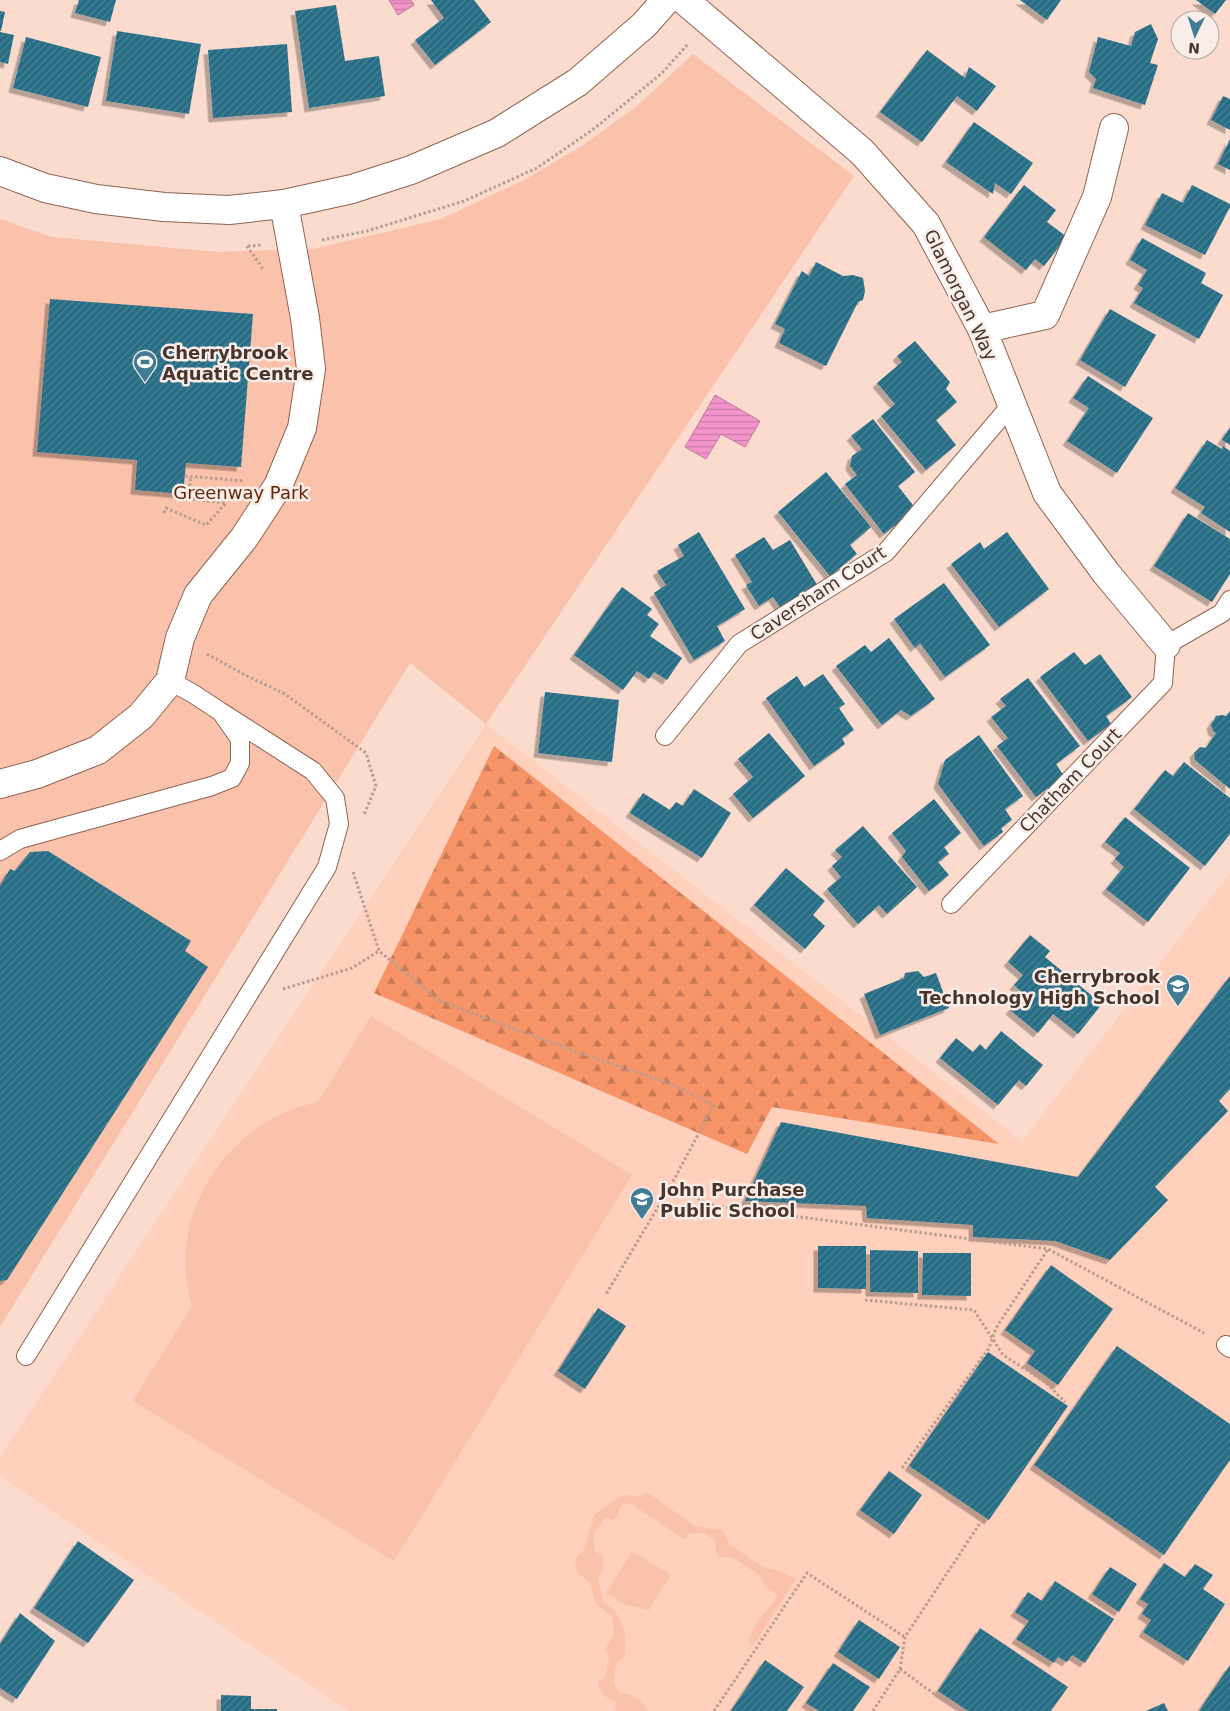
<svg xmlns="http://www.w3.org/2000/svg" width="1230" height="1711" font-family="'DejaVu Sans',sans-serif">
  <style>
    .built { fill: #ffd0bc }
    .forest { fill: url(#forest-firs) }
    .park { fill: #fac2aa }
    .water { fill: url(#water-rules); stroke: #c1789c }
    .building { fill: url(#building-hatch); filter: url(#shadow) }
    .lines { fill: none; stroke-linecap: round; stroke-linejoin: round }
    .lane-casing { stroke: #906350; stroke-width: 20 }
    .street-casing { stroke: #906350; stroke-width: 30 }
    .secondary-casing { stroke: #906350; stroke-width: 30 }
    .path { stroke: #b89d91; stroke-width: 3; stroke-dasharray: 2.5 2.5; stroke-linecap: butt }
    .lane { stroke: #fff; stroke-width: 18 }
    .street { stroke: #fff; stroke-width: 28 }
    .secondary { stroke: #fff; stroke-width: 28 }
    .labels { text-anchor: middle; dominant-baseline: central; stroke-width: 5; stroke-linejoin: round; paint-order: stroke }
    .street-label { font-size: 18px; fill: #49352c; stroke: #f8ede9 }
    .poi-label { font-size: 18px; font-weight: bold; fill: #49352c; stroke: #f8ede9; text-anchor: start }
    .park-label { font-size: 18px; fill: #642705; stroke: #f8ede9 }
  </style>
  <defs>
    <pattern id="forest-firs" width="22" height="20" patternUnits="userSpaceOnUse" patternTransform="scale(1.25)"><rect width="22" height="20" fill="#f69367"/><path d="M5 1l3.5 6h-7zM16 11l3.5 6h-7z" fill="#c97955"/></pattern>
    <pattern id="water-rules" width="6" height="5" patternUnits="userSpaceOnUse" patternTransform="scale(1.25)"><rect width="6" height="5" fill="#f494cc"/><path d="M0 2.5h6" fill="none" stroke="#c87aa6"/></pattern>
    <pattern id="building-hatch" width="6" height="6" patternUnits="userSpaceOnUse" patternTransform="scale(1.25)"><rect width="6" height="6" fill="#256d86"/><path d="M-1 1l2-2M0 6l6-6M5 7l2-2" fill="none" stroke="#4e8294"/></pattern>
    <filter id="shadow"><feDropShadow dx="-4.5" dy="4.5" stdDeviation="0" flood-color="#0004"/></filter>
  </defs>
  <rect width="100%" height="100%" fill="#fadbce"/>
  <path class="built" d="M486,724L1022,1141L1230,873V1711H348L0,1476V1457Z"/>
  <path class="forest" d="M494,746L999,1144L772,1107L747,1154L374,993Z"/>
  <path class="park" d="M693,54L854,176L486,724L410,663L0,1327V219L52,237L218,252L313,249L441,219L526,179L582,146L637,106Z
    M371,1016L632,1175L394,1561L133,1401L192,1306C164,1216 228,1120 318,1102Z
    M648,1493L695,1526L723,1530L729,1544L763,1567L778,1570L796,1579L753,1646L749,1644C751,1625 767,1611 778,1596L764,1585L760,1576L732,1557H718L716,1553L715,1541L704,1533H690L684,1539L630,1503L622,1505L617,1516L612,1520L605,1517L594,1534V1550L604,1557L602,1569L598,1580L604,1603C623,1612 630,1641 623,1659L617,1662C614,1674 610,1684 621,1693C630,1693 645,1702 648,1711H616L615,1709L616,1703C607,1697 598,1694 598,1682L606,1676L609,1657L606,1648L614,1634L612,1616L596,1604L590,1583L577,1572L575,1564L577,1557L584,1550L594,1515L623,1495L637,1496Z
    M632,1551L671,1575L649,1610L626,1605L606,1593Z"/>
  <path class="water" d="M389,0H411L414,5L398,15Z
    M715,395L760,421L745,447L721,434L706,459L685,447Z"/>
  <path class="building" d="M79,0H116L110,22L75,13Z
    M431,0H474L491,22L435,65L415,40L444,18Z
    M1020,0H1061L1047,20Z
    M1196,0H1226L1215,14Z
    M336,5L345,61L379,56L385,96L309,108L295,11Z
    M0,11L5,12L1,31H0Z
    M1151,24L1158,39L1150,63L1158,65L1145,105L1093,88L1096,79L1089,72L1098,37L1131,46L1135,32Z
    M117,31L201,44L189,114L106,101Z
    M0,32L14,35L8,64L0,62Z
    M26,37L101,57L88,107L13,88Z
    M287,44L292,112L213,118L208,50Z
    M927,50L965,78L969,67L996,86L977,111L957,96L922,142L880,112Z
    M1223,96L1230,99V130L1211,120Z
    M974,122L1033,163L1011,194L995,183L993,194L946,162Z
    M1230,139V170L1218,164Z
    M1024,185L1056,210L1047,222L1067,237L1044,266L1035,259L1026,270L984,237Z
    M1192,185L1230,204V207L1205,255L1145,225L1162,193L1183,203Z
    M1142,238L1206,273L1201,283L1223,295L1199,339L1134,303L1143,288L1138,285L1147,270L1130,260Z
    M816,262L843,276L853,275L863,278L865,291L863,300L858,302L826,366L779,343L785,329L775,324L802,271L809,276Z
    M50,299L253,314L241,467L186,463L183,494L135,490L137,460L37,452Z
    M1110,309L1156,335L1125,387L1080,360Z
    M915,341L950,382L946,389L957,402L936,420L956,445L926,470L881,416L895,404L877,383L902,362L897,356Z
    M1088,376L1153,418L1117,473L1067,441L1089,408L1073,398Z
    M873,419L915,472L898,486L916,509L884,534L845,484L857,475L850,466L852,456L862,449L851,436Z
    M1230,427V445L1222,440Z
    M1207,440L1222,449L1223,446L1230,451V532L1201,513L1205,507L1175,488Z
    M826,472L871,527L850,545L857,554L830,576L778,512Z
    M1188,513L1230,539V574L1212,602L1154,566Z
    M699,532L745,609L717,626L725,641L694,660L654,593L666,585L657,571L684,556L678,545Z
    M1007,532L1049,589L999,627L951,564L980,542L984,549Z
    M764,537L773,550L790,540L819,588L782,610L773,597L759,606L746,585L752,582L735,555Z
    M944,583L990,645L945,677L920,643L915,648L894,619Z
    M622,587L652,609L647,615L659,624L650,636L682,658L667,680L654,672L649,679L637,671L623,690L574,655Z
    M889,638L935,699L911,716L901,710L882,725L836,666L865,645L871,652Z
    M1074,652L1085,665L1100,654L1132,697L1106,716L1111,724L1088,741L1040,677Z
    M823,674L845,704L839,708L854,730L842,738L845,744L814,766L766,698L797,676L804,687Z
    M1028,678L1080,746L1056,764L1064,776L1036,797L997,746L1008,738L991,717L1006,706L1000,699Z
    M545,692L619,700L612,762L538,753Z
    M1230,711V789L1195,760L1194,753L1200,747L1206,748L1216,733L1213,731L1211,725L1216,716L1222,715L1226,716Z
    M769,733L805,776L753,818L733,794L753,777L738,759Z
    M979,735L1023,796L1005,809L1012,820L1001,828L1003,832L984,846L938,784L945,760Z
    M1184,762L1230,798V834L1205,866L1134,809L1165,770L1173,776Z
    M694,789L731,813L702,858L630,813L643,793L670,810L676,802L683,806Z
    M934,799L961,833L944,847L949,854L938,862L949,875L929,891L902,857L906,851L892,833Z
    M1125,817L1190,868L1148,922L1106,889L1124,867L1115,859L1120,853L1105,842Z
    M863,826L917,887L887,914L879,905L858,924L827,889L841,877L832,866L842,857L835,850Z
    M48,851L191,941L185,951L208,967L7,1280L0,1281V886L10,869L15,871L30,852Z
    M786,868L825,901L813,915L825,926L805,949L754,905Z
    M1030,935L1050,951L1045,957L1102,1004L1078,1034L1053,1014L1038,1033L1010,1010L1024,994L1014,985L1023,975L1008,962Z
    M918,971L924,977L936,973L949,1008L880,1035L864,994L904,978L905,973Z
    M1230,976V1089L1219,1101L1228,1111L1155,1187L1168,1200L1110,1260L1055,1241L973,1237V1225L867,1218L866,1206L745,1201L781,1122L1078,1177Z
    M1001,1031L1043,1065L1026,1086L1019,1080L998,1105L940,1058L956,1038L973,1052L980,1044L986,1050Z
    M818,1246H866V1289L818,1288Z
    M870,1250L918,1251V1293L870,1292Z
    M923,1253H971V1296L922,1295Z
    M1051,1265L1113,1309L1058,1385L1027,1363L1035,1351L1005,1330Z
    M598,1308L626,1326L585,1389L558,1371Z
    M1117,1346L1230,1424V1460L1164,1555L1034,1465Z
    M988,1352L1068,1406L989,1520L909,1466Z
    M889,1471L922,1495L894,1534L860,1510Z
    M78,1541L134,1580L88,1643L34,1608Z
    M1164,1563L1185,1577L1195,1564L1213,1575L1203,1589L1225,1604L1188,1661L1143,1632L1151,1620L1142,1614L1148,1604L1140,1599Z
    M1110,1567L1137,1584L1119,1612L1092,1594Z
    M1055,1581L1114,1619L1085,1663L1072,1655L1067,1662L1058,1657L1054,1663L1016,1639L1029,1621L1015,1612L1028,1592L1042,1601Z
    M20,1613L55,1641L17,1699L0,1688V1644Z
    M859,1620L900,1647L879,1679L838,1652Z
    M980,1628L1068,1687L1051,1711H968L938,1691Z
    M765,1660L804,1687L787,1711H731Z
    M833,1663L870,1687L853,1711H819L806,1703Z
    M1230,1665V1711H1199Z
    M221,1695L251,1696V1709H277V1711H221Z
    M1164,1703L1168,1711H1146Z"/>
  <g class="lines">
    <g class="lane-casing">
      <path id="lane" d="M665,736L739,644L886,552L1011,405
        M0,851L20,839L212,786L232,778L240,763V739L221,712L192,693L170,681
        M951,904L1163,683L1166,645L1222,613L1230,600
        M1226,1345L1230,1348
        M26,1356L327,867L339,824L335,798L313,771L221,712"/>
    </g>
    <g class="street-casing">
      <path id="street" d="M684,0L862,152L926,224L982,329L1047,493L1106,573L1166,645
        M982,329L1045,315L1097,197L1114,128
        M0,784L37,774L98,750L141,716L170,681L180,638L198,595L244,538L278,486L302,428L311,369L305,318L284,204"/>
    </g>
    <g class="secondary-casing">
      <path id="secondary" d="M0,171L45,188L96,199L164,207L229,210L284,204L352,189L411,170L497,133L578,82L644,25L666,0"/>
    </g>
    <path class="path" d="M322,240L367,231L464,201L537,168L595,128L662,73L688,44
      M247,246L263,269
      M248,246L262,245
      M185,476L245,481
      M164,513L166,508L206,525L226,503L188,499L191,476
      M207,654L245,675L285,694L366,753L376,786L364,815
      M353,872L379,951L440,1001L574,1051L674,1085L714,1105L670,1187L605,1296
      M283,989L352,968L379,951
      M670,1187L715,1206L1048,1249L1204,1333
      M865,1300L974,1310L1003,1355L1045,1382L1065,1402
      M902,1468L989,1348L996,1328L1048,1249
      M900,1669L940,1698
      M714,1711L807,1573L905,1637
      M873,1711L900,1669L905,1637L984,1517"/>
    <use href="#lane" class="lane"/>
    <use href="#street" class="street"/>
    <use href="#secondary" class="secondary"/>
  </g>
  <defs>
    <g id="stadium-pin" transform="scale(1.25)"><path d="M0 17L-7.5 6A9.5 9.5 0 1 1 7.5 6Z" fill="#407d94" stroke="#f8ede9"/><path d="M0-5a6.5 5 0 1 0 0 10a6.5 5 0 1 0 0-10ZM-3.5-1.8h7v3.6h-7Z" fill="#fff"/></g>
    <g id="school-pin" transform="scale(1.25)"><path d="M0 17L-7.5 6A9.5 9.5 0 1 1 7.5 6Z" fill="#407d94" stroke="#f8ede9"/><path d="M0-5L7-2L0 1L-7-2ZM-4 1L0 2.5L4 1V4Q0 6-4 4Z" fill="#fff"/></g>
  </defs>
  <g fill-rule="evenodd">
    <use href="#stadium-pin" x="145" y="362"/>
    <use href="#school-pin" x="1178" y="986"/>
    <use href="#school-pin" x="642" y="1199"/>
  </g>
  <g class="labels">
    <g class="street-label">
      <text transform="translate(961 295) rotate(64)">Glamorgan Way</text>
      <text transform="translate(818 593) rotate(-33)">Caversham Court</text>
      <text transform="translate(1070 780) rotate(-46)">Chatham Court</text>
    </g>
    <g class="poi-label">
      <text x="162" y="352">Cherrybrook<tspan x="162" dy="21">Aquatic Centre</tspan></text>
      <text x="1160" y="976" text-anchor="end">Cherrybrook<tspan x="1160" dy="21">Technology High School</tspan></text>
      <text x="660" y="1189">John Purchase<tspan x="660" dy="21">Public School</tspan></text>
    </g>
    <g class="park-label">
      <text x="241" y="492">Greenway Park</text>
    </g>
  </g>
  <g transform="translate(1195 35) rotate(184)"><circle r="24" fill="#f8ede9" stroke="#b2a39d"/>
  <path d="M0-4L9 19L0 12L-9 19Z" fill="#407d94"/>
  <text y="-8" font-size="14" font-weight="bold" text-anchor="middle" fill="#49352c">N</text>
  </g>
</svg>
